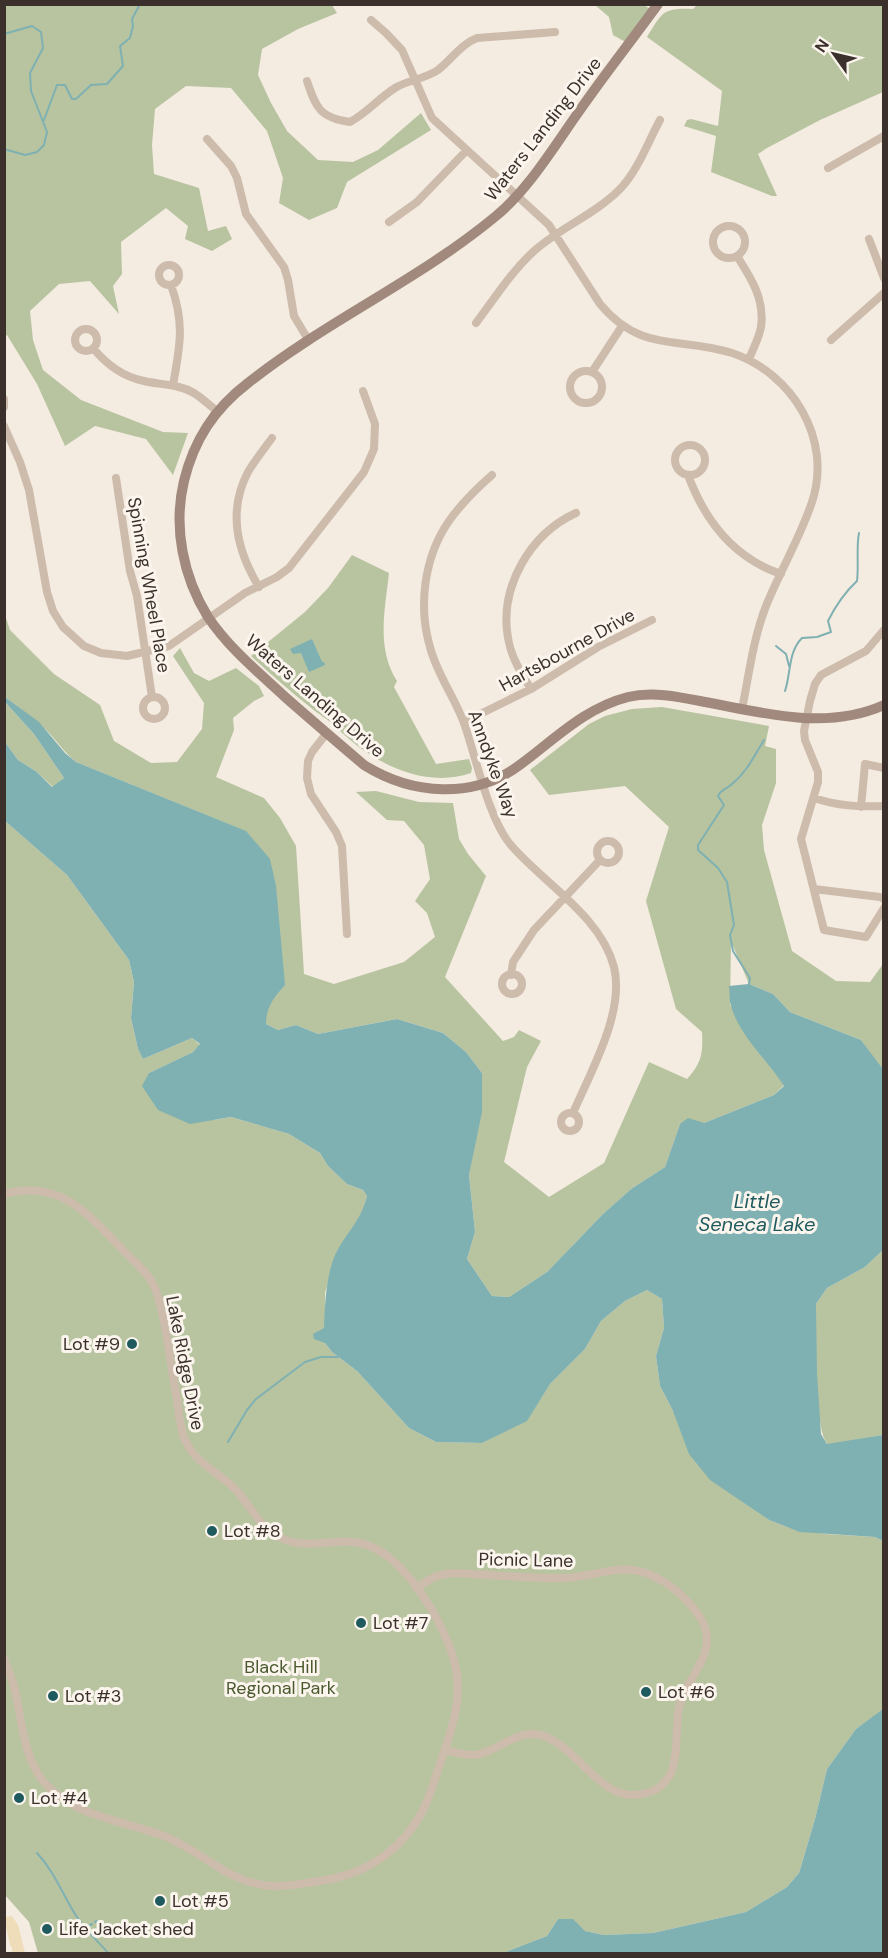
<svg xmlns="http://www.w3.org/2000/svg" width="888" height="1958" font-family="'DM Sans',sans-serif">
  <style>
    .green { fill: #b8c4a0 }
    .sand { fill: #efdcb8 }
    .water { fill: #7fb0b2 }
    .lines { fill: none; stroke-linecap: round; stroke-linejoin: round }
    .stream { stroke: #7fb0b2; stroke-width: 2 }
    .street { stroke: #cdbbac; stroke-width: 8 }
    .secondary { stroke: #a18a7d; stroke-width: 10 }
    .poi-dot { fill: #1f5a5e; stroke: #fbf5ee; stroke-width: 2 }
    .labels { text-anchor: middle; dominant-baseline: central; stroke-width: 6; stroke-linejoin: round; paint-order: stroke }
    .street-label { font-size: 18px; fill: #3b302b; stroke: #fbf5ee }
    .poi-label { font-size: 18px; fill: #3b302b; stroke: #fbf5ee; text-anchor: start }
    .park-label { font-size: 18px; fill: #4a5a2e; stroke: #fbf5ee }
    .water-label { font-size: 20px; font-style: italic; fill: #1f5a5e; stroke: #fbf5ee }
  </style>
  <rect width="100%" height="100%" fill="#f4ebe1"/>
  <path class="green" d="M5,4L332,5L337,13L298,29L262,49L258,75L271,103L287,131L318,160L353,162L378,150L421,113L431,130L347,182L337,208L309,220L279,203L283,178L267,131L231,88L186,86L155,109L152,145L154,174L199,188L208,231L226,226L232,239L212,251L185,239L188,226L166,208L121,242L122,274L113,286L119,314L90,281L59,284L30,311L33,340L43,370L81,400L163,432L188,433L173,475L146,439L95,426L65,446L37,384L7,335L5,336Z
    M595,5H644L653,11L629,44L613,35L609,17Z
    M697,5H883V92L820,120L767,148L758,154L777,196H772L711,172L716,136L684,126L687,120L691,119L718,126L722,91L647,37C663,12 662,8 693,9Z
    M352,555L389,573C385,609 376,649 397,681L394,687L436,764L469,759L472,768L471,773C421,790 369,760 336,727C328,719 318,714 310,707C290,691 270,674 251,656L305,612L328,588Z
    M4,612L10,630L54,674L100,705L114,741L151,763L177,762L202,729L204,703L173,656L180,648L194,673L209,681L236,668L259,686L264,696L254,701L233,718L234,730L216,777L264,798L280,818L296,846L304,974L334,984L404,962L435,937L427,913L415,901L430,879L424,845L404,821L387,820L356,792L376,791L419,802L453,803L459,839L468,854L486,876L445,977L503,1041L514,1037L519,1030L541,1041L527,1067L504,1162L549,1197L604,1163L649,1062L687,1079C702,1062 703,1054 702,1032L676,1009L646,901L669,827L625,786L549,795L530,770L589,724L605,716L632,709L662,707L769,726L765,746L776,749V783L762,825L764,850L792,951L836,981L870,982L883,964V1072L861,1040L790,1012L773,994L749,984L731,941L730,1005L784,1085L774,1095L704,1123L680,1124L665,1167L631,1189L603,1214L547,1272L509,1297L492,1296L467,1259L475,1232L469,1175L482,1101V1073L466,1052L443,1033L397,1019L318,1034L296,1025L278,1030L266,1024V1014L245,831L76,762C64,752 57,741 46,730C34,718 19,708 5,697Z
    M5,702L34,734L64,778L53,787L37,772L18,760L5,742Z
    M5,821L67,875L129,960L134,982L131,1018L138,1049L143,1059L192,1038L200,1045L193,1052L149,1073L214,1120L231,1117L289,1134L320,1153L328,1166L347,1184L363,1190L367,1196L363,1212L337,1251L325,1293V1343L332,1352L357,1371L409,1428L436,1442L482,1443L528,1418L550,1384L585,1349L601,1321L625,1301L647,1290L662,1299L664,1328L656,1356L660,1386L673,1411L741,1500L769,1520L787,1527L826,1534L875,1537L883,1541L884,1709L856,1729L827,1769L815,1819L799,1873L787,1887L746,1912L653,1933L604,1935L585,1931L558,1919L547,1936L503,1953H38L29,1922L5,1895Z
    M883,1250V1435L828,1445C819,1432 823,1423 816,1411V1304L827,1288L865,1267Z"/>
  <path class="sand" d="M12,1916L18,1925L25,1953H12V1947L10,1945L4,1917Z"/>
  <path class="water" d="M312,639L322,662H324L325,665L309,672L301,653L293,654L290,649Z
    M5,697L39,722L65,753L76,762L246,831L270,859L276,886L285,985C274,997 266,1007 266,1024L278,1030L296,1025L318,1034L397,1019L443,1033L466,1052L482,1073V1112L469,1175L475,1232L467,1259L492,1296L509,1297L547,1272L603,1214L631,1189L665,1167L680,1124L688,1118L704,1123L774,1095L784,1086C767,1059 740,1037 731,1006C729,1000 730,992 729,986L749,984L773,994L790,1012L861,1040L882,1068L884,1072L883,1250L865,1267L827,1288L816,1304L817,1374L821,1434L827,1444L883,1435V1541L875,1537L800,1532L769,1520L710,1480L689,1454L673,1411L660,1386L656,1356L664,1328L662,1299L647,1290L625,1301L601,1321L585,1349L550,1384L527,1421L482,1443L436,1442L409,1428L357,1371L332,1352L325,1343L314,1339L313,1334L324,1328C325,1303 326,1271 338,1249C349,1230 362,1218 367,1196L363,1190L347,1184L328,1166L320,1153L289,1134L231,1117L190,1124L158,1110L142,1086L149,1073L193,1052L200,1044L192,1038L143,1059L138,1049L131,1018L134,982L129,960L67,875L5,821V742L18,760L37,772L52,787L64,778L34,734L5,702Z
    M883,1709V1953H503L547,1936L558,1919H573L585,1931L604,1935L653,1933L746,1912L787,1887L799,1873L815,1819L827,1769L856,1729Z"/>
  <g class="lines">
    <path class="stream" d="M4,34L32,26L41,32L43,48L30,73L31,91L47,132L44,145L37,152L25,155L4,149
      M44,120L57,85H65L72,99H76L91,85L107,84L123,66L120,46L130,38L133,26L132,19L140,4
      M776,646L786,654L789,666
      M785,691C791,673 788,652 802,638L817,637L831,632L828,621C836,605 844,593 857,581C859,565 856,548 859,533
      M749,984L750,978L733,951L730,935L734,925L727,882L718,868L698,850V845L724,805L718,796C721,789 727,789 732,784C747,772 754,756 764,740
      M228,1442L247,1410L256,1399L305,1362L321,1357H338
      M37,1853C54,1871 62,1893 75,1914C84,1929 97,1940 109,1954
      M95,1922L97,1921
      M84,1928L92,1924"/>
    <path class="street" d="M371,20L386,33L402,50L432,118L549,225L600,304C642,354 679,336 732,353C792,373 833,439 812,502C800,538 780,571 766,606C753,639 749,675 742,709
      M307,81C316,108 320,118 350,122C367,113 379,98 395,88C408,80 425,79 438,70C451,60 461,44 477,38L555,32
      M207,139L231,166L237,178L246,214L284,267L288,280L294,316L309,341
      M828,168L884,136
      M389,222L417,202L467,150
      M713 242a16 16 0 1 1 32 0a16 16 0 1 1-32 0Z
      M869,239L884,278
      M737,256C751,278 765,299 761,327C759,338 753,349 749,359
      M159 275a10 10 0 1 1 20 0a10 10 0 1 1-20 0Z
      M171,285C185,324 180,346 173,385
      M476,323C494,299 512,271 534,251C561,227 596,214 621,188C638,170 648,142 660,120
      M75 340a11 11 0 1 1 22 0a11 11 0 1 1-22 0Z
      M831,340L884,293
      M93,348C106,364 124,377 144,381C161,385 179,384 194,393C202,398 209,405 217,411
      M570 387a16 16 0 1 1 32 0a16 16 0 1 1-32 0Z
      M592,372L622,326
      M4,399V407
      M4,426L20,462L29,490L47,592L53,611L63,627L84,646L101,653L127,656L169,646L245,593L277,577L289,568L364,472L374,449L375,424L363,391
      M675 460a15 15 0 1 1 30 0a15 15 0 1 1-30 0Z
      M492,475C476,489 461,504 449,521C424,557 418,606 430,647C437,675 456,699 465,726C476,758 489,819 510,844C543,883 601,916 614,967C625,1012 591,1071 573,1113
      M688,475C705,521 734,558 781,574
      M116,478L130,571L137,596L152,697
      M259,587C237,551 227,512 248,472C255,460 264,449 272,438
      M884,630L866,651L821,675L815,684L810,701L804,731L805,740L818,772V782L801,839L824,930L866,937L884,908
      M531,689C521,673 511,657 508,638C499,587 530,534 576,513
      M143 708a11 11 0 1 1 22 0a11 11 0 1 1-22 0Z
      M464,722L531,689L598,647L652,620
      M326,734L312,752L308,761L307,778L311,794L336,832L342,846L347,934
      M814,798C838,806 858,807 884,806
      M861,807L865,764L884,768
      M597 852a11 11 0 1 1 22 0a11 11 0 1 1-22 0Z
      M814,889L880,897L884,899
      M502 984a10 10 0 1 1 20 0a10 10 0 1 1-20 0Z
      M511,975L513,962L534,930L600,860
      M561 1122a9 9 0 1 1 18 0a9 9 0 1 1-18 0Z
      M4,1194C59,1179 86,1212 121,1248C132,1260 147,1271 154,1286C159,1296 161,1309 164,1321C169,1347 172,1373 177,1399C178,1411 180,1423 183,1435C192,1461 213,1469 232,1486C250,1503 258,1527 281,1538C306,1550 334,1538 360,1543C404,1552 445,1624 455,1664C463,1695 453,1726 443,1755C435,1777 429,1803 416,1822C392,1859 357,1877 314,1882C300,1884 285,1887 271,1886C226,1883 201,1849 161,1835C121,1820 72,1816 44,1782C22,1755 22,1718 14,1686C11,1677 8,1668 4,1659
      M416,1588L434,1577L450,1573C487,1574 525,1579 563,1578C581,1578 599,1572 617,1570C644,1567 670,1582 688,1602C697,1612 706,1623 707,1637C708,1663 684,1683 679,1708C673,1735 685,1780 650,1792C603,1809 582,1750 544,1736C517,1727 500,1751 476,1755C465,1756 455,1752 445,1750"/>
    <path class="secondary" d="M658,4C632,40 605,74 580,110C555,145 529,189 496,216C419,280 326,321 248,383C214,409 194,440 184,481C173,527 183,577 208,617C228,647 258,672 284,696C310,719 337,742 364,765C412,795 474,800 521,764C556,738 585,708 628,697C653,691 680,697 705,702C764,713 826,731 884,705"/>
  </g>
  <g class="poi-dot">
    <circle cx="132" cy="1344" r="6"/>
    <circle cx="212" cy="1531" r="6"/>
    <circle cx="361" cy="1623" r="6"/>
    <circle cx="646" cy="1692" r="6"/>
    <circle cx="53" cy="1696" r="6"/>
    <circle cx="19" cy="1798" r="6"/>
    <circle cx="160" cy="1901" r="6"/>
    <circle cx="47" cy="1929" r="6"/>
  </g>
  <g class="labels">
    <g class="street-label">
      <text transform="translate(543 129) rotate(-52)">Waters Landing Drive</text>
      <text transform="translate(149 585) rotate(80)">Spinning Wheel Place</text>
      <text transform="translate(567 650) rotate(-29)">Hartsbourne Drive</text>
      <text transform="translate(315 696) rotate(41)">Waters Landing Drive</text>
      <text transform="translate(493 764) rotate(70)">Anndyke Way</text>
      <text transform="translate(185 1363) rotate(79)">Lake Ridge Drive</text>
      <text transform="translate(526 1560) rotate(1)">Picnic Lane</text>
    </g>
    <g class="poi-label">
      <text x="120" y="1344" text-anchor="end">Lot #9</text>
      <text x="224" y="1531">Lot #8</text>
      <text x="373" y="1623">Lot #7</text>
      <text x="658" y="1692">Lot #6</text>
      <text x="65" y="1696">Lot #3</text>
      <text x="31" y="1798">Lot #4</text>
      <text x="172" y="1901">Lot #5</text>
      <text x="59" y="1929">Life Jacket shed</text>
    </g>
    <g class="park-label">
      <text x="281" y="1667">Black Hill<tspan x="281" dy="21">Regional Park</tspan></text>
    </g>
    <g class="water-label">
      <text x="757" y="1201">Little<tspan x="757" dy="23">Seneca Lake</tspan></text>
    </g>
  </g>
  <rect width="888" height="1958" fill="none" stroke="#3b302b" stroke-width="12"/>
  <g transform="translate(834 54) rotate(304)" stroke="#fbf5ee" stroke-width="4.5" paint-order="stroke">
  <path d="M0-4.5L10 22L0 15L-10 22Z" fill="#3b302b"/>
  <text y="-9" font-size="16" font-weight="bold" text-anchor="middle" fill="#3b302b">N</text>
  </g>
</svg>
